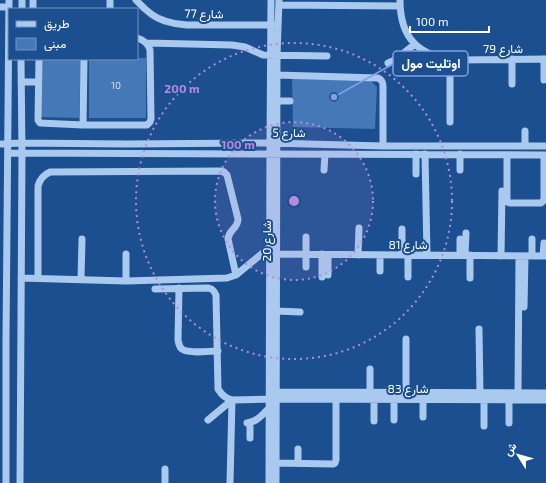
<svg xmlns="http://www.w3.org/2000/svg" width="546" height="483" font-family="'Exo 2',Vazirmatn,sans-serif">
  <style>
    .building { fill: #4478b7 }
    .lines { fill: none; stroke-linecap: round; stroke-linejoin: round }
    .minor { stroke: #a9c9ee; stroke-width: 7 }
    .ring { fill: none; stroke: #b68bdc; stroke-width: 2; stroke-dasharray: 2 4 }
    .labels { text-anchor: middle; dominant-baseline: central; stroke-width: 4; stroke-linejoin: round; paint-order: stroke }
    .number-label { font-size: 10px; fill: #d0dded }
    .street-label { font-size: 12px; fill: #fff; stroke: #1b4f8f }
    .centre { fill: #b68bdc; stroke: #1b4f8f; stroke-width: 2 }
    .ring-label { font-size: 12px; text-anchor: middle; font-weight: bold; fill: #b68bdc; stroke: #1b4f8f; stroke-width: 4; stroke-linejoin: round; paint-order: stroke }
    .leader { fill: none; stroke: #839eea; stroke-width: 1.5 }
    .callout-dot { fill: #839eea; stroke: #1b4f8f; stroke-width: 1.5 }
    .callout { fill: #1b4f8f; stroke: #839eea; stroke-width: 1.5 }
    .callout-label { font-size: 13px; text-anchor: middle; font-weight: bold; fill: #fff }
  </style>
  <rect width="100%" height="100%" fill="#1b4f8f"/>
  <path class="building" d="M137,58H146V118H89V59H137Z
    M41,59H81L79,118L39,117Z
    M292,78L369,79L377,87L375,129L293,127Z"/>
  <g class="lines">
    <path class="minor" d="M33,0V9
      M136,0C144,9 154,18 165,21C180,26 196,25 211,25C233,25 254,25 276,25
      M400,0C400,39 419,56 456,60L546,59
      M279,5L400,6
      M0,7H9
      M22,9V0
      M110,9V0
      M147,43L232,45L245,47L263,55L327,56
      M39,59L38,120L40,123L83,125H147L150,122L151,119L150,50C148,43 144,40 137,38
      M388,63L395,60L415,44
      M427,69L428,53
      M277,75L378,78C382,80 383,82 383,86V146
      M544,80V59
      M21,82H38
      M512,84V59
      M277,101H290
      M450,122V59
      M83,125L84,59
      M525,131V146
      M0,144L21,143L126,144L270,143L383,146H546
      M8,153L546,155
      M425,154L427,255
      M507,155V202L510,203H541L544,200V155
      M324,170L325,154
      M460,170V154
      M416,174V154
      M306,237V267
      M126,254V281
      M272,254L546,256
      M322,254V277
      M328,255V275
      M358,255L359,228
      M402,255V229
      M408,255V277
      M460,255V239
      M465,255L466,233
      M470,255V278
      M501,256L502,191
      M532,256V239
      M543,256L544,243
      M380,271V255
      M21,278L126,281L227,278L236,275L270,247
      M38,278V186C40,179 43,175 50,172L220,171L224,172L227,175L238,219C238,229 229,229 228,239L236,275
      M81,279L82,239
      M179,288L178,340C179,344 179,347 182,349C189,354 209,351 218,351
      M155,289L208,288C213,289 214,291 216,295L218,389C222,395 225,398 232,400L276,399L546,400
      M524,307L525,256
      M276,311L300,312
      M479,329L480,393
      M406,339V393
      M370,369V393
      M272,392L546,393
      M518,393L519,256
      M394,395V420
      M374,399V421
      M423,400V417
      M484,400V426
      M509,400V423
      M208,420L232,400
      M247,423C257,422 263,414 269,408
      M250,438V423
      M298,449V463
      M276,463L333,464L335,463L336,460V399
      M6,483V340L9,0
      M20,483L22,153L21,59
      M165,483V469
      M230,483L232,400
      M269,483L270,143L271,0
      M276,483L277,55L279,0"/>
  </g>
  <circle cx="294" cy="201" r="79" fill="#b68bdc" fill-opacity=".12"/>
  <g class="ring">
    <circle cx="294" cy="201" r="79"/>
    <circle cx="294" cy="201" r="158"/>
  </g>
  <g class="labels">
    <g class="number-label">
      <text x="116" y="85">10</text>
    </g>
    <g class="street-label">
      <text transform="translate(204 13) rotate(1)">شارع 77</text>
      <text x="503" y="48">شارع 79</text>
      <text transform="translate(289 132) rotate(1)">شارع 5</text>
      <text transform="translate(266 241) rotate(-90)">شارع 20</text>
      <text x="408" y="244">شارع 81</text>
      <text x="408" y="388">شارع 83</text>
    </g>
  </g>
  <circle cx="294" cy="201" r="6" class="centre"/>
  <g class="ring-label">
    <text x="182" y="93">200 m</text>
    <text x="238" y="149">100 m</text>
  </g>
  <path class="leader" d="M334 97L393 64"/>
  <circle class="callout-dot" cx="334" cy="97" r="4"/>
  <rect class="callout" x="393" y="51" width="75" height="25" rx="4"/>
  <g class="callout-label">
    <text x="431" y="68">اوتليت مول</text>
  </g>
  <rect x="8" y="8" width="130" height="52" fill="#1b4f8f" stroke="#7695bc"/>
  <rect x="16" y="21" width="20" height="6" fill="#a9c9ee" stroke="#7695bc"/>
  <text x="44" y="28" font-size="12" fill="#ffffff">طريق</text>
  <rect x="16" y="38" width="20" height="12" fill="#4478b7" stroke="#7695bc"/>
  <text x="44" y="48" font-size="12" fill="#ffffff">مبنى</text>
  <g transform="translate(518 455) rotate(307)" stroke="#1b4f8f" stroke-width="3" paint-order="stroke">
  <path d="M0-3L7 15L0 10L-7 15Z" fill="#ffffff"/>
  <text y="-6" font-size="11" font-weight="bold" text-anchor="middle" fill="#ffffff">ش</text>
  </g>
  <path d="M410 26v6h79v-6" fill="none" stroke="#ffffff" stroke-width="2"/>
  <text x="416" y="26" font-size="12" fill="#ffffff" stroke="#1b4f8f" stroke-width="3" paint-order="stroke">100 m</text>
</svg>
